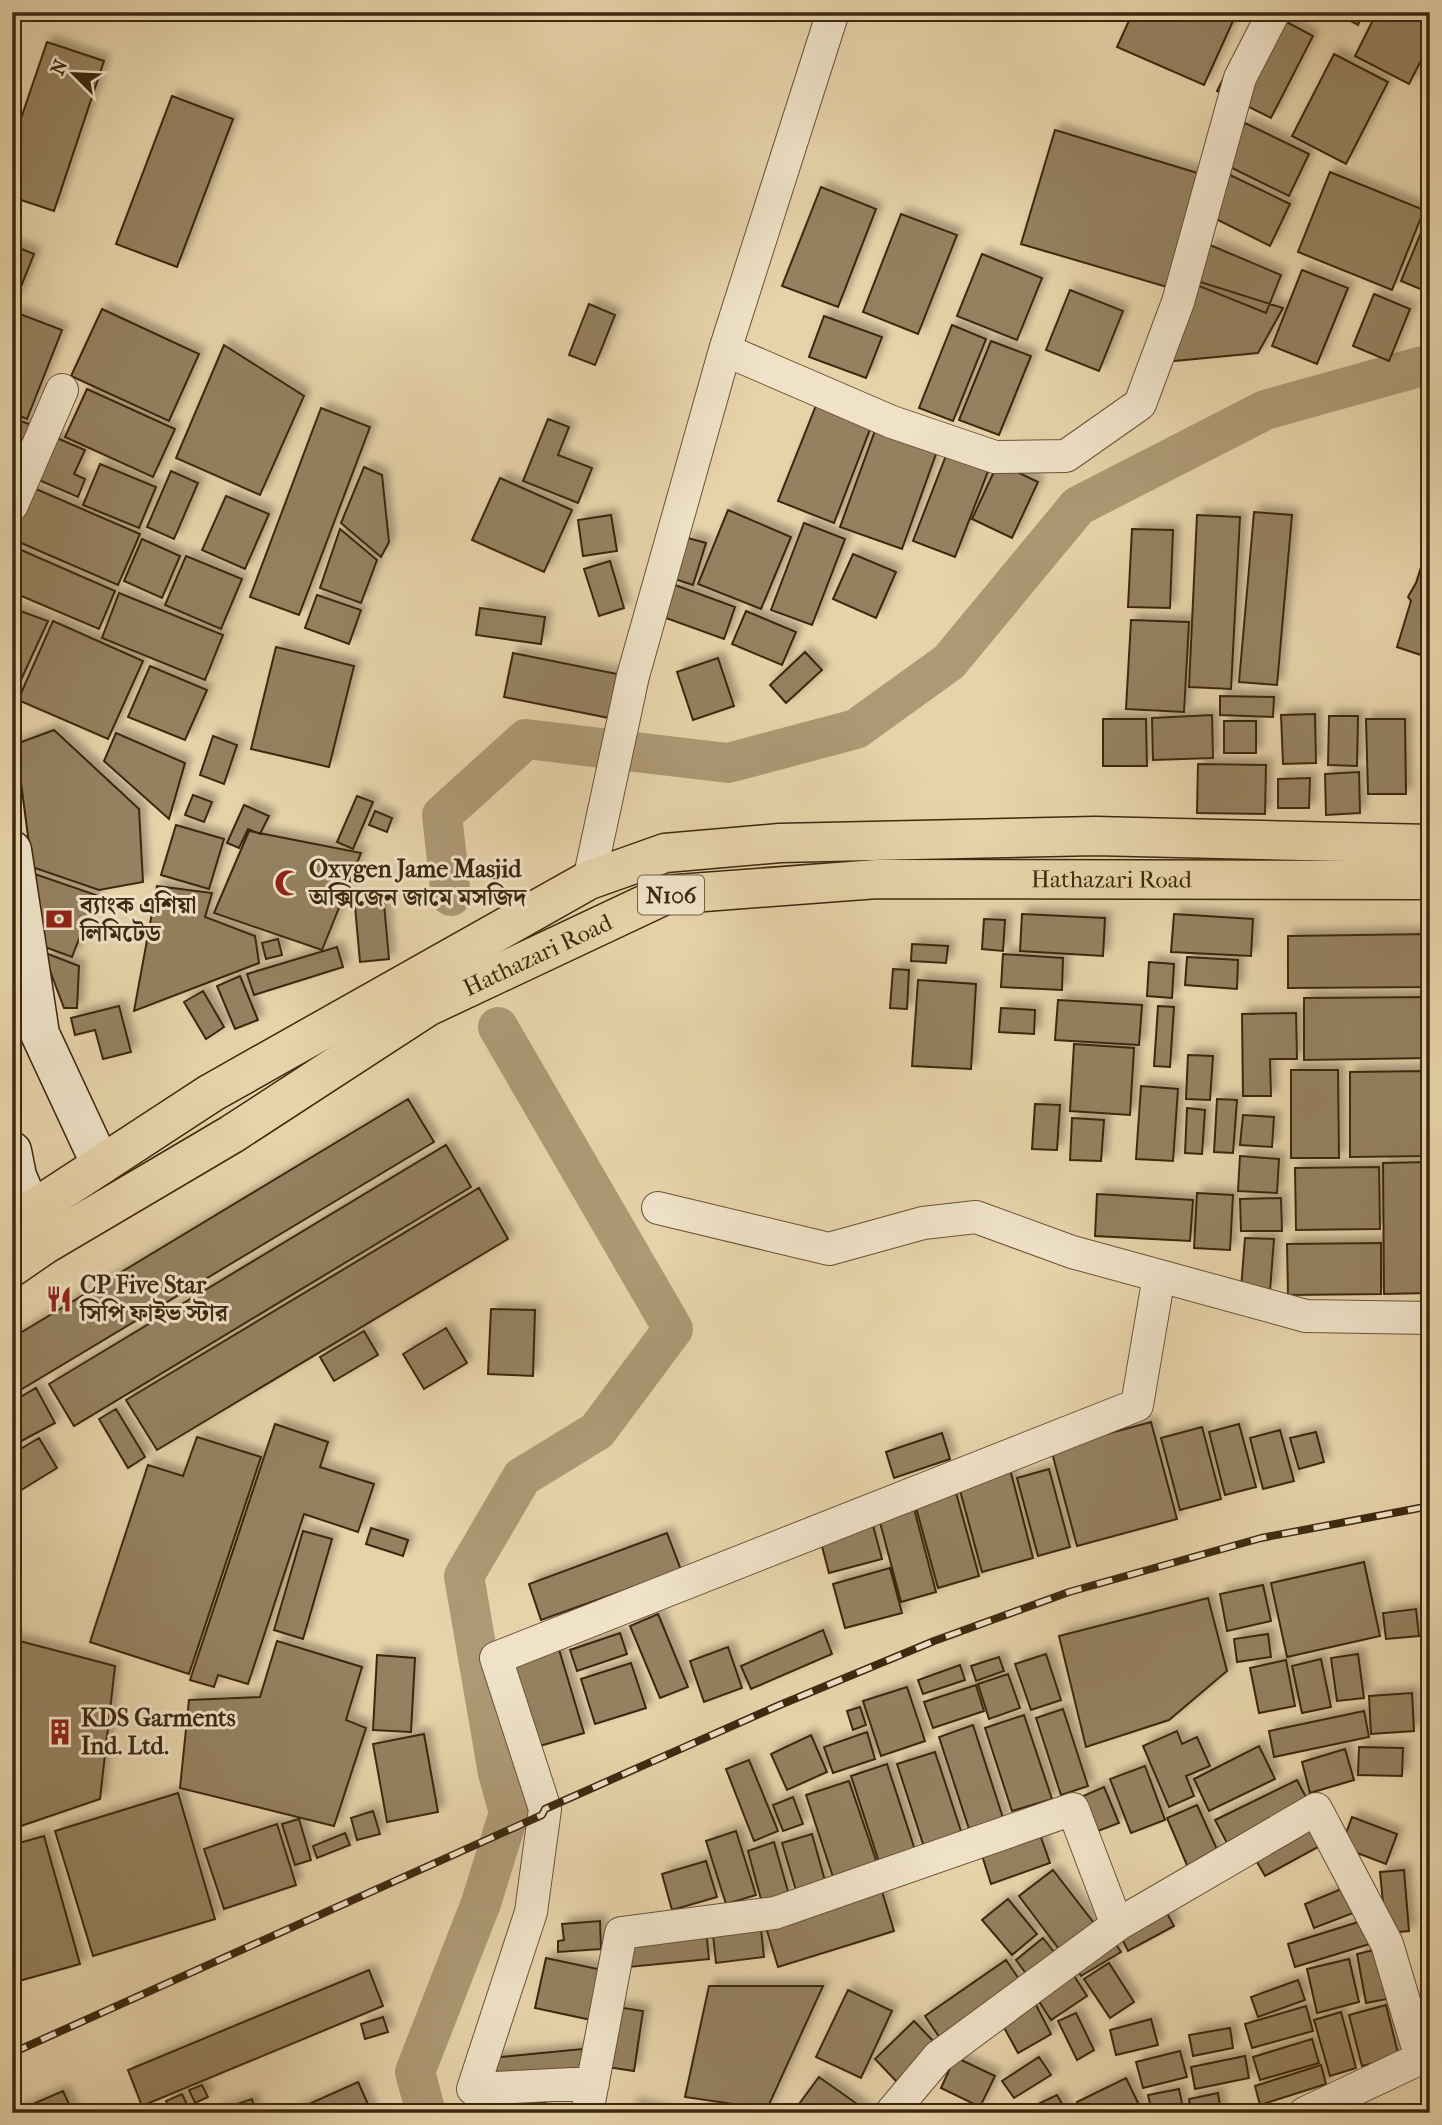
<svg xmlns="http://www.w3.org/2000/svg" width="1442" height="2125" font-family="'IM FELL French Canon','Noto Serif Bengali',serif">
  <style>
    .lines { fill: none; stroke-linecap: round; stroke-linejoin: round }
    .canal { stroke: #ad9975; stroke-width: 40 }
    .building { fill: #958160; stroke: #3d280f; stroke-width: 2; filter: url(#shadow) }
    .minor-casing { stroke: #685336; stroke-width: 34 }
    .secondary-casing { stroke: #3d280f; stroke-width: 41 }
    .trunk-casing { stroke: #3d280f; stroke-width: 41 }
    .minor { stroke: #efe2c8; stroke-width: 32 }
    .secondary { stroke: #efe2c8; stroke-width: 38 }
    .trunk { stroke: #e7d3aa; stroke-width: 38 }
    .rail-casing { stroke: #3d280f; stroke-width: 8 }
    .rail { stroke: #efe2c8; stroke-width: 5; stroke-dasharray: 16; stroke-linecap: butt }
    .labels { text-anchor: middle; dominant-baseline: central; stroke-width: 6; stroke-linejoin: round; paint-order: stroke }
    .shield { fill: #efe2c8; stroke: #726046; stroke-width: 2 }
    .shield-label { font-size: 23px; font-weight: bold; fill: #3d280f }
    .poi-label { font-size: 24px; font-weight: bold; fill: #3d280f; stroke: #efe2c8; text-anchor: start }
    .street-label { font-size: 24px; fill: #3d280f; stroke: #efe2c8 }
  </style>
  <defs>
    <filter id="shadow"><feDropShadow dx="6" dy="-6" stdDeviation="3.5" flood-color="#0004"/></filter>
  </defs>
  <rect width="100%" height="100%" fill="#e7d3aa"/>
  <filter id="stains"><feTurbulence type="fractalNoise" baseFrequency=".00286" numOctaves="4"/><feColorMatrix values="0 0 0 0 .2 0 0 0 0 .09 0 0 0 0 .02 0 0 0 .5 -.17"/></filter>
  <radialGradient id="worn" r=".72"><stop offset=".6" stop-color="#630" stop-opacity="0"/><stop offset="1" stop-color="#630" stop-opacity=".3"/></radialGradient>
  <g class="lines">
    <path class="canal" d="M451,896L442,815L526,739L728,763L856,729L949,662L1078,506L1265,410L1430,364
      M426,2113L415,2072L481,1903L509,1813L498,1773L464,1576L522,1477L597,1431L673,1329L498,1027"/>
  </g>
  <path class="building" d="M1133,12H1212L1233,21L1204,85L1117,47Z
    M1257,12H1268L1313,36L1271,118L1217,91Z
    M1333,12H1364L1358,25Z
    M1377,12H1430V43L1409,84L1355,56Z
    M47,42L104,61L54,211L12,197V145Z
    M1334,54L1388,82L1346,164L1292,136Z
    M172,96L233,119L177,267L116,244Z
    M1245,123L1309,154L1289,196L1224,164Z
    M1055,130L1201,174L1167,287L1021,244Z
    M1330,172L1424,210L1392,290L1298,252Z
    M1226,173L1290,204L1270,246L1206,214Z
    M821,187L876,209L838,307L782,286Z
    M1430,211V293L1401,281Z
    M901,214L957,235L918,334L863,312Z
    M12,245L34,254L16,299L12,297Z
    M1210,245L1281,275L1266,313L1194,284Z
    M982,254L1042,278L1017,340L957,316Z
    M1302,270L1348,288L1317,364L1272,346Z
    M1191,279L1283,308L1258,353L1163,362Z
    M1070,290L1123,311L1099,371L1046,350Z
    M1374,294L1410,309L1389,361L1353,346Z
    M589,304L615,315L595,365L569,355Z
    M102,309L199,354L169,421L71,376Z
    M12,311L62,330L27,419L12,413Z
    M824,316L882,337L866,378L809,357Z
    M952,325L986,339L953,421L919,408Z
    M991,341L1031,356L999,435L959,420Z
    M224,345L304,396L260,495L176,458Z
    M87,389L175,429L153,477L65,437Z
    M817,403L872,424L834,523L778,501Z
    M321,408L370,427L299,615L250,597Z
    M12,418L32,425L12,476Z
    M548,419L569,427L558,455L592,468L578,503L523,481Z
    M876,428L937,451L902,549L840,527Z
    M52,436L85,450L74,474L85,479L78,497L34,478Z
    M950,445L992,461L955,557L913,541Z
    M998,463L1038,482L1012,538L972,519Z
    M100,464L156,487L139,528L83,505Z
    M364,467L382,475L389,542L381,557L341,523Z
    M171,471L198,483L174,539L147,527Z
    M500,478L572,510L544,572L472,540Z
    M29,486L140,534L118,585L12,539V525Z
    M226,496L269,514L245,569L202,550Z
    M728,510L791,537L761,609L698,584Z
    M1254,512L1292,515L1277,685L1239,682Z
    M611,515L617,551L583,556L578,520Z
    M1197,515L1240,517L1231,689L1189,687Z
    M804,523L845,539L812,625L771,610Z
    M340,529L377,560L361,603L320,588Z
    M1132,529L1173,530L1170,608L1128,607Z
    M688,538L706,543L693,585L675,579Z
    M142,539L180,556L162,598L124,581Z
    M1430,539V658L1397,647L1411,601L1408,597L1416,583Z
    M12,546L115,591L99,629L12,592Z
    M853,554L896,572L876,618L833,599Z
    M186,556L242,579L221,629L165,605Z
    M610,561L624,608L599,616L584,569Z
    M675,585L735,607L724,639L663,617Z
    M119,593L223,635L205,680L102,638Z
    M317,595L361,610L349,644L305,628Z
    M12,608L48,621L15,693L12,691Z
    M480,608L545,617L541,644L476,635Z
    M746,611L796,632L782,665L732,644Z
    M1131,620L1189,622L1184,712L1126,709Z
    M53,621L143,661L108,739L18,700Z
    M276,647L354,666L329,767L251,749Z
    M805,652L822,670L786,703L770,685Z
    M513,653L617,674L609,718L504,697Z
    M718,658L734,706L693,720L677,672Z
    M150,666L207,690L185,740L128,717Z
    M1220,696L1274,697L1273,717L1220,715Z
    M1315,714L1316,763L1283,764L1281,715Z
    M1212,715L1213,758L1153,760L1152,718Z
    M1329,716H1358L1357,766L1328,765Z
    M1103,719H1146L1147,766H1103Z
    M1366,719H1405L1406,794H1368Z
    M1224,721H1256V753H1224Z
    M54,730L139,809L143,882L99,890L32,867L16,744Z
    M116,733L185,763L169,819L104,761Z
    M213,736L237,745L224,784L200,775Z
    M1198,764L1266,765L1265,814L1197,813Z
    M1359,772L1360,813L1326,815L1325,774Z
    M1310,778L1309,808H1278V779Z
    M193,795L212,802L204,822L185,815Z
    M357,796L373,802L353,849L337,842Z
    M244,805L269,816L260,834L248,829L239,848L227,843Z
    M375,811L392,818L387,832L369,825Z
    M176,825L224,839L209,889L161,875Z
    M249,831L361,853L322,950L214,913Z
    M26,871L96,895L72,957L34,943Z
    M157,886L212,893L205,917L255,936L259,963L134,1011Z
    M384,904L389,959L360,962L355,906Z
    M1022,914L1105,918L1103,956L1020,951Z
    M1174,914L1253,919L1251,956L1171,952Z
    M984,919L1005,920L1003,951L982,949Z
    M1430,934V987L1288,988V936Z
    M278,939L282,955L266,959L262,943Z
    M912,944L948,946L946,963L911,961Z
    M337,947L343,967L254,995L247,974Z
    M43,952L79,966L77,1008H64Z
    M1003,954L1063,958L1062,990L1001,987Z
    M1187,957L1238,960L1237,989L1185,985Z
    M1149,962L1174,964L1172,998L1147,996Z
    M893,969L909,970L907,1009L890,1008Z
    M240,976L258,1020L235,1029L217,986Z
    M918,980L976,984L971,1069L912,1066Z
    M203,991L224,1027L206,1039L184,1002Z
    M1430,997V1058L1304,1060V998Z
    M1058,1000L1142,1005L1139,1045L1055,1040Z
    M119,1006L131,1052L103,1059L95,1030L75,1035L71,1018Z
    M1158,1006L1174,1007L1170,1067L1154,1066Z
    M1001,1008L1035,1010L1034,1034L999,1032Z
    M1296,1013L1297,1059H1270L1271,1096H1243L1242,1014Z
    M1074,1044L1134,1048L1130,1115L1070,1111Z
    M1188,1055L1213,1056L1210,1100L1186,1099Z
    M1291,1070H1338L1339,1158H1291Z
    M1429,1071L1430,1156L1350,1157V1072Z
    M1141,1086L1178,1089L1173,1161L1136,1159Z
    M408,1099L434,1142L12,1395V1338Z
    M1217,1099L1237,1100L1233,1153L1214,1152Z
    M1035,1104L1060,1105L1057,1150L1032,1149Z
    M1187,1108L1205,1110L1202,1154L1185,1153Z
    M1243,1115L1274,1117L1272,1147L1240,1145Z
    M1072,1118L1104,1120L1101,1161L1070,1160Z
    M446,1145L471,1187L74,1426L49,1384Z
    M1240,1156L1279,1159L1277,1193L1238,1191Z
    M1429,1162L1430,1293L1384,1294L1383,1163Z
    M1379,1167L1380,1229L1296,1230L1295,1168Z
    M479,1188L508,1239L157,1450L126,1400Z
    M1197,1193L1233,1195L1230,1250L1194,1248Z
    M1097,1194L1193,1200L1190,1241L1095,1236Z
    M1281,1198L1282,1231H1241L1240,1199Z
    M1245,1238L1274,1239L1270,1291L1241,1289Z
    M1381,1243V1294L1288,1295L1287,1244Z
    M491,1309L535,1310L533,1376L488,1374Z
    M446,1328L467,1363L424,1389L403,1354Z
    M364,1331L378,1355L334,1381L320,1357Z
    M36,1388L55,1423L12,1446V1402Z
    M116,1409L145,1457L128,1468L99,1419Z
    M1151,1422L1177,1519L1077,1546L1051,1449Z
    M275,1424L328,1442L320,1467L374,1484L358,1532L304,1514L248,1684L218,1675L214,1687L190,1680Z
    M1239,1424L1256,1487L1225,1495L1209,1432Z
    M1202,1427L1221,1499L1180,1510L1161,1438Z
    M1280,1430L1294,1481L1263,1489L1250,1438Z
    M1316,1432L1324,1462L1299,1469L1290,1438Z
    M942,1433L950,1459L894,1478L886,1452Z
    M197,1437L261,1457L189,1674L90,1642L148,1465L183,1476Z
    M39,1438L57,1468L18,1492L12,1483V1454Z
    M1010,1469L1033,1558L982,1572L958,1483Z
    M1049,1469L1070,1547L1038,1556L1017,1478Z
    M955,1489L979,1576L938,1588L914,1500Z
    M912,1501L936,1592L901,1602L877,1511Z
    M872,1522L882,1559L829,1573L819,1535Z
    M371,1528L408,1540L403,1556L366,1544Z
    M303,1531L332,1539L303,1639L274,1630Z
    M667,1533L681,1570L541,1620L529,1584Z
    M1364,1562L1380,1636L1287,1657L1271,1583Z
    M890,1568L902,1613L845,1628L833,1584Z
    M1263,1585L1271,1621L1227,1631L1220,1594Z
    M1208,1598L1227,1671L1169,1720L1086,1747L1059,1636Z
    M1416,1609L1419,1636L1386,1639L1383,1613Z
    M658,1614L688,1687L660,1698L630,1626Z
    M823,1630L832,1654L751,1689L741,1666Z
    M620,1633L627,1654L577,1671L570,1650Z
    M1268,1634L1271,1657L1237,1662L1234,1639Z
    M12,1639L115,1666L100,1799L12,1829Z
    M277,1641L362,1667L346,1720L366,1728L334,1826L180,1788L189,1700L260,1697Z
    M558,1646L584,1733L533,1748L508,1662Z
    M728,1647L742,1688L704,1702L690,1661Z
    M1046,1654L1061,1700L1031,1710L1015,1664Z
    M1358,1654L1364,1698L1337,1701L1331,1658Z
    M377,1655L415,1658L411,1732L373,1730Z
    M999,1657L1004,1671L976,1681L971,1666Z
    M1321,1659L1331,1707L1302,1713L1292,1666Z
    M1286,1660L1295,1706L1259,1713L1250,1668Z
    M631,1663L646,1708L595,1724L581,1679Z
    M960,1665L965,1680L923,1694L918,1680Z
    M1008,1674L1020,1708L989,1719L978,1684Z
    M976,1685L984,1711L933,1728L924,1702Z
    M907,1687L925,1741L881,1756L863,1701Z
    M1412,1693L1414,1731L1371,1734L1369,1696Z
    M860,1707L866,1725L853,1730L847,1711Z
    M1063,1709L1088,1786L1061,1795L1036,1718Z
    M1364,1711L1369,1737L1274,1757L1269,1731Z
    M1024,1715L1052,1799L1012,1811L985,1728Z
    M973,1725L1004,1821L970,1832L939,1737Z
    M1177,1731L1182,1744L1197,1737L1210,1766L1186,1776L1194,1796L1169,1807L1143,1746Z
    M867,1732L875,1759L833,1773L824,1747Z
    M424,1734L438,1812L387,1822L373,1744Z
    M811,1735L827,1772L787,1790L771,1754Z
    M1259,1746L1275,1779L1209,1811L1194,1779Z
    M1359,1747L1403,1748L1402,1776L1358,1775Z
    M1345,1749L1354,1780L1310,1793L1302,1762Z
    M935,1752L962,1834L924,1847L897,1764Z
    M749,1760L778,1831L754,1841L726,1769Z
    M887,1764L915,1850L879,1862L851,1776Z
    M1145,1766L1165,1820L1131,1833L1110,1779Z
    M1297,1780L1310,1805L1228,1845L1215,1820Z
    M849,1781L879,1869L835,1883L806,1795Z
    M1104,1787L1119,1823L1098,1831L1083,1796Z
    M178,1793L215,1919L93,1956L55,1831Z
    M793,1797L803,1824L783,1831L773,1805Z
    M1197,1805L1220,1856L1189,1870L1167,1818Z
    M373,1811L380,1834L357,1840L351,1818Z
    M1313,1816L1318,1847L1265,1876L1250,1850Z
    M1352,1817L1397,1834L1386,1864L1341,1847Z
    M299,1819L311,1860L295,1865L282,1824Z
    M277,1824L296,1885L224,1909L204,1849Z
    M1038,1829L1050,1863L991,1884L980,1849Z
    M736,1831L756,1895L726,1904L706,1841Z
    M345,1833L350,1845L317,1858L313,1846Z
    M812,1834L827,1888L798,1897L782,1843Z
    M44,1836L80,1964L12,1983V1845Z
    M774,1842L789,1895L762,1903L748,1851Z
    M706,1861L717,1897L672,1910L662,1874Z
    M1053,1870L1097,1927L1062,1953L1019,1896Z
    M1404,1870L1409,1931L1386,1933L1380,1872Z
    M1351,1885L1361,1910L1314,1928L1305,1904Z
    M881,1888L894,1931L778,1967L765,1924Z
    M1008,1899L1037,1934L1012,1955L982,1920Z
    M1164,1908L1174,1926L1128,1951L1119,1933Z
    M1368,1919L1376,1942L1295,1967L1288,1944Z
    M760,1920L764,1957L716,1963L712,1926Z
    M600,1921L601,1949L558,1952V1941L564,1940L562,1924Z
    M706,1930L709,1959L629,1967L626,1938Z
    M1111,1937L1121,1952L1081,1976L1072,1961Z
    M1043,1938L1058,1957L1030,1979L1016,1960Z
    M1382,1948L1392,1998L1366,2003L1357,1954Z
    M546,1958L607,1971L596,2021L535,2008Z
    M1349,1959L1359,2002L1317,2013L1307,1969Z
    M1006,1960L1023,1985L942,2041L925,2016Z
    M1109,1963L1134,2002L1110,2018L1084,1979Z
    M1069,1968L1087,1996L1051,2020L1033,1992Z
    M369,1970L383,2006L142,2106L128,2070Z
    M1298,1980L1305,2000L1258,2017L1251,1997Z
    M709,1986H823L767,2109L685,2097Z
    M848,1990L892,2011L861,2078L816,2057Z
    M1035,2003L1051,2034L1018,2053L1001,2022Z
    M1386,2005L1399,2057L1362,2066L1349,2015Z
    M1306,2006L1313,2031L1252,2048L1245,2024Z
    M617,2007L643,2011L634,2071L607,2067Z
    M1341,2012L1356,2068L1330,2076L1314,2020Z
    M1076,2013L1094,2050L1077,2060L1058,2021Z
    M383,2017L388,2032L365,2039L361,2024Z
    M1151,2019L1158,2045L1116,2055L1110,2030Z
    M914,2021L936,2044L897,2082L875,2059Z
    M1230,2028L1233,2048L1193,2056L1189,2035Z
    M1312,2039L1319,2063L1260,2080L1253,2057Z
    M582,2049L585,2068L493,2078L491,2058Z
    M1180,2051L1187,2077L1143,2088L1136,2062Z
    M1245,2056L1249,2078L1195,2089L1191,2067Z
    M955,2057L995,2076L980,2107L941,2088Z
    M1039,2057L1051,2075L1014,2098L1002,2081Z
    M1321,2065L1326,2084L1260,2105L1255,2086Z
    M819,2077L867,2111L866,2113H811L799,2104Z
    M1126,2078L1143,2113H1115L1113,2109L1105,2113H1082L1077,2102Z
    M358,2082L372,2113H289Z
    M202,2085L208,2097L195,2103L189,2090Z
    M1179,2089L1184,2113H1152L1148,2095Z
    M63,2091L73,2113H12Z
    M1218,2093L1221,2113H1191L1189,2099Z
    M182,2094L190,2111L171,2113L166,2101Z
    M1057,2095L1067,2113H1038L1034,2106Z
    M502,2097L545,2103L543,2113H500Z
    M252,2099L256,2113H217L216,2111Z
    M633,2104L670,2113H631Z
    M704,2105L735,2113H702Z"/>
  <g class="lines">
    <g class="minor-casing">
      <path id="minor" d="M725,350L892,422L995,457L1066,456L1140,404L1178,302L1240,78L1274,12
        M12,505L62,390
        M589,880L633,676L725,350L833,12
        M658,1208L829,1249L923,1223L976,1217L1072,1252L1306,1316L1430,1318
        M593,2083L473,2089L531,1912L545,1809L496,1658L1137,1405L1159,1276
        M587,2113L621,1933L775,1913L1073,1809L1117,1925
        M891,2113L938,2057L1117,1925L1316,1809L1387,1944L1421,2058L1305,2113"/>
    </g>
    <g class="secondary-casing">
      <path id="secondary" d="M12,850L40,1034L101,1165
        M12,1151L17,1176L32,1212"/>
    </g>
    <g class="trunk-casing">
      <g id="trunk">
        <path d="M12,1223L211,1093L589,880L665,853L780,843L1095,836L1430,844"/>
        <path id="s1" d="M12,1267L44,1245L232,1134L427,1007L665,895L877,879L1430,880"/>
      </g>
    </g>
    <use href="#minor" class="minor"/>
    <use href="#secondary" class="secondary"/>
    <use href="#trunk" class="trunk"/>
    <g class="rail-casing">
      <path id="rail" d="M12,2053L542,1815L545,1809L775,1707L934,1641L1069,1592L1261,1538L1430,1506"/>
    </g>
    <use href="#rail" class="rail"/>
  </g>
  <defs>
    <g id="mosque-bare" transform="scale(2.1)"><path d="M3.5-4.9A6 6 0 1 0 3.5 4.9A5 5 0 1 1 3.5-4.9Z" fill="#8f2418" stroke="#efe2c8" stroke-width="2.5" paint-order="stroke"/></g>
    <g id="bank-bare" transform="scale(2.1)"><path d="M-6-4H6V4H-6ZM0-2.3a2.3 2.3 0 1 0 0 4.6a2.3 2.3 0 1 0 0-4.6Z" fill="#8f2418" stroke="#efe2c8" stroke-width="2.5" paint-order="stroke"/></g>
    <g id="restaurant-bare" transform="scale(2.1)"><path d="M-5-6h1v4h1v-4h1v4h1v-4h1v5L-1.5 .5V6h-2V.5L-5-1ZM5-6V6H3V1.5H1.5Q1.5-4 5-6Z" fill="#8f2418" stroke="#efe2c8" stroke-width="2.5" paint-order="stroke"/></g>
    <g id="building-bare" transform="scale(2.1)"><path d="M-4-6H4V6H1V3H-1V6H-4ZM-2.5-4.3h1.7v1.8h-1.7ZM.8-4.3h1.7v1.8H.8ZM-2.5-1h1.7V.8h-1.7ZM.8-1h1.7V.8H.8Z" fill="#8f2418" stroke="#efe2c8" stroke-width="2.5" paint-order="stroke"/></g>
  </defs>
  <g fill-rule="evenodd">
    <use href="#mosque-bare" x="288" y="883"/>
    <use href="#bank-bare" x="59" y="919"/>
    <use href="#restaurant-bare" x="59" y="1299"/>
    <use href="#building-bare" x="60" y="1732"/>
  </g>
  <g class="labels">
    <rect class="shield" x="638" y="875.5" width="66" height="39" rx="5"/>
    <g class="shield-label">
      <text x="671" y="895">N106</text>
    </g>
    <g class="poi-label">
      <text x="309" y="869">Oxygen Jame Masjid<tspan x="309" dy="28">অক্সিজেন জামে মসজিদ</tspan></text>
      <text x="80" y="905">ব্যাংক এশিয়া<tspan x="80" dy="28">লিমিটেড</tspan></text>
      <text x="80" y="1285">CP Five Star<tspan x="80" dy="28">সিপি ফাইভ স্টার</tspan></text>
      <text x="81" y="1718">KDS Garments<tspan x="81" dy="28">Ind. Ltd.</tspan></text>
    </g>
    <g class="street-label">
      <text stroke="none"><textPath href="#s1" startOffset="1200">Hathazari Road</textPath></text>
      <text stroke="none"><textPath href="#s1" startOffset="612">Hathazari Road</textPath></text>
    </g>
  </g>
  <rect width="1442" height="2125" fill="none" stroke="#e7d3aa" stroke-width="42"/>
  <rect x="14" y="14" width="1414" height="2097" fill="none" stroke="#3d280f" stroke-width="3.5"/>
  <rect x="21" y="21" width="1400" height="2083" fill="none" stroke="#3d280f" stroke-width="2"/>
  <g transform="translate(74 74) rotate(294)" stroke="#efe2c8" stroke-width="5" paint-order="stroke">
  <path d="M0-5L12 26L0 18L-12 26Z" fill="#3d280f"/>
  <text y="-10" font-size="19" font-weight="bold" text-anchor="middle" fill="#3d280f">N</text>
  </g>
  <rect width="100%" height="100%" filter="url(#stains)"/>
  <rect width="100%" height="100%" fill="url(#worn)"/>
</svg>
